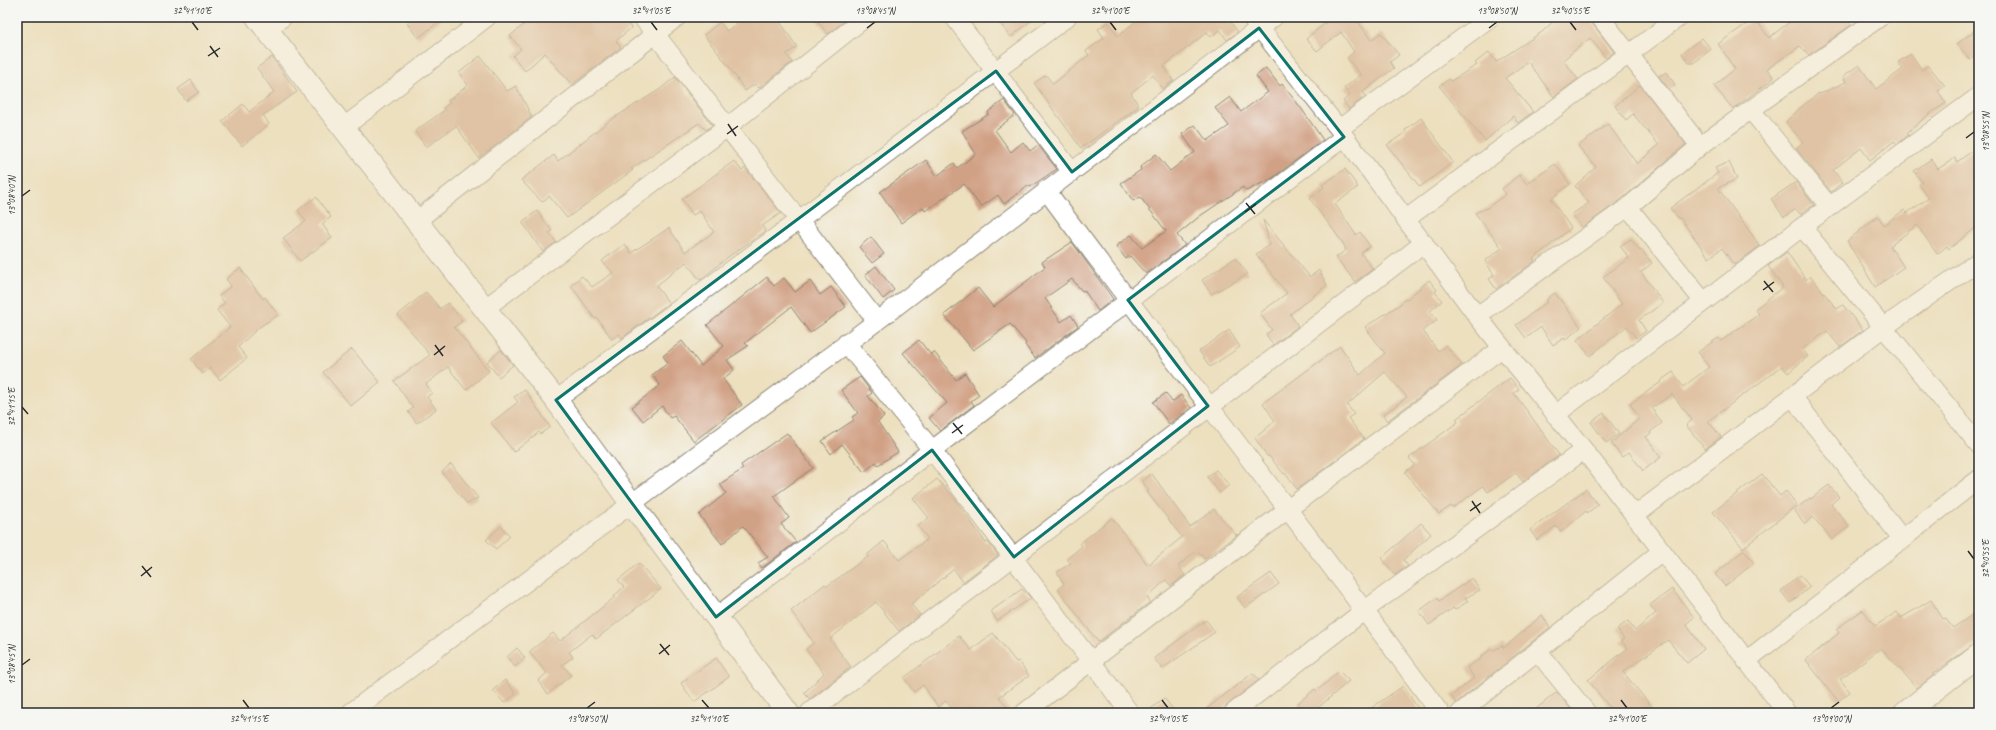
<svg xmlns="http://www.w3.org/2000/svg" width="1996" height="730" font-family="Caveat,sans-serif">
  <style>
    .building { fill: #d1a185 }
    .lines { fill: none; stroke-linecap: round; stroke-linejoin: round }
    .minor-casing { stroke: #8c8675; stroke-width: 20 }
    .major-casing { stroke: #8c8675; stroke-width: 24 }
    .minor { stroke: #fff; stroke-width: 18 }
    .major { stroke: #fff; stroke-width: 22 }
    .marked { fill: none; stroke: #0f766e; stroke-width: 3; stroke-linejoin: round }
    .ticks { fill: none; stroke: #2b2b2b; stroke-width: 1.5 }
    .neatline { fill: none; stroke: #2b2b2b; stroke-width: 1.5 }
    .ticks-label { font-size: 10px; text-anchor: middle; fill: #2b2b2b }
  </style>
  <rect width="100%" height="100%" fill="#f6f6f2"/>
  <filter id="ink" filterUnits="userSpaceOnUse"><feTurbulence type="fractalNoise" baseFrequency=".025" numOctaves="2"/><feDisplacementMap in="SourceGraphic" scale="8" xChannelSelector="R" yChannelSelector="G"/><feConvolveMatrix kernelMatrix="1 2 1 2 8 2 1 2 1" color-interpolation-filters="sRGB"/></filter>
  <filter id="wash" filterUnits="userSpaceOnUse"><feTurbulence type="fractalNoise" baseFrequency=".012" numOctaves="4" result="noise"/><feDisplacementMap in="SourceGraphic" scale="16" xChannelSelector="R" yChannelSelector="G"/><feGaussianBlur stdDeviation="0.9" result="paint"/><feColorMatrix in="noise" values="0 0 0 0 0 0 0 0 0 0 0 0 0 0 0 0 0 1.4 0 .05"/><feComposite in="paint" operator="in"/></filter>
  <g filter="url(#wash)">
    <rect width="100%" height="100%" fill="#ede0bf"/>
    <g id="blocks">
      <path class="building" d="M415,17H445L418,38L407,23Z
        M533,17H624L631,28L616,41L621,47L572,85L545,53L525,71L513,56L521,49L510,36Z
        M744,17H777L797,47L786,54L792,62L759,88L755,84L745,91L730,68L704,35L720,22L727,31Z
        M814,17H849L828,34Z
        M995,17H1036L1011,37Z
        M1141,17H1239L1231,22L1238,32L1227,40L1220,30L1211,37L1207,32L1164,66L1173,81L1162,89L1153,75L1131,93L1139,106L1081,148L1034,83L1046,75L1053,84L1089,55L1086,51L1104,38L1098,29L1108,22L1118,36Z
        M1332,17H1355L1371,40L1381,33L1399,55L1390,62L1394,68L1363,92L1366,96L1349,109L1343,101L1350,95L1344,88L1361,75L1347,58L1354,52L1341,32L1317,51L1306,39Z
        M1558,17H1590L1592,23L1614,52L1606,58L1590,38L1563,60L1578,79L1554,97L1528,62L1505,78L1533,112L1518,123L1513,116L1485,141L1439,86L1449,79L1451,81L1477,65L1475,63L1489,52L1496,62L1542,32Z
        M1796,17H1846L1851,25L1809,55L1800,46L1767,69L1774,78L1733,109L1714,86L1735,69L1718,44L1755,18L1769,38Z
        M1979,27V53L1970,60L1957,44Z
        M1702,38L1711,49L1694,63H1689L1682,53Z
        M1911,54L1922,70L1928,65L1945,86L1938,91L1946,103L1928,115L1907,133L1909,135L1897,144L1894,141L1870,160L1861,148L1833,170L1843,182L1831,192L1796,148L1803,142L1786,122L1798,110L1819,93L1820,94L1846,82L1843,76L1859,65L1876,89L1903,69L1898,62Z
        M480,56L507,91L516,86L532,117L479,158L456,126L426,147L415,131L445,110L443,108L450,103L448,101L468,85L459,73Z
        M272,57L297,92L263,115L269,124L242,146L222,121L243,104L249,112L274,92L257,68Z
        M1266,68L1280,86L1282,84L1301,108L1323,140L1271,179L1246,191L1243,187L1200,216L1177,235L1185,245L1146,274L1130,256L1126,259L1116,246L1131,235L1142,248L1166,231L1140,197L1133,201L1121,183L1141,170L1140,167L1156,154L1170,171L1195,152L1182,134L1195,125L1207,141L1229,126L1215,108L1230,97L1241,112L1268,92L1256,76Z
        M1667,72L1675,85L1669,89L1659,76Z
        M675,77L712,125L706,130L699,123L631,169L633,170L567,218L549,196L542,202L521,180L554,155L558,161L609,121L659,90Z
        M191,80L199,92L186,101L178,89Z
        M1640,85L1686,144L1622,199L1582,228L1572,214L1589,203L1575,186L1596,167L1578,146L1608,124L1637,164L1659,145L1633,114L1626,120L1615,106Z
        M1004,100L1015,115L995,130L1011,152L1023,142L1030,151L1038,145L1057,169L1030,187L1028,185L1004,204L998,195L981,207L964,184L925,211L923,207L901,223L880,192L926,160L937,176L954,163L957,168L976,154L962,131L989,114L988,112Z
        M1421,118L1453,162L1420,187L1387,145L1406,132L1405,130Z
        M1979,146V225L1949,249L1947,246L1937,254L1917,225L1890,246L1904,267L1875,287L1847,241L1878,216L1884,225L1904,210L1907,213L1929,198L1919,184L1922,182L1914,171L1931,159L1938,169L1955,158L1957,162Z
        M734,161L742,171L745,168L781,213L762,226L766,231L728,257L700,280L686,262L656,286L669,303L622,338L619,334L612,339L597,318L595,319L571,285L582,276L592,287L613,273L602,261L612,253L625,244L631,253L669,228L685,252L714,232L700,211L693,215L682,199Z
        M1729,162L1737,179L1718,188L1760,246L1734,265L1722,248L1709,258L1680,218L1679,219L1670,208L1718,173L1715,168Z
        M1555,164L1570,184L1551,199L1571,228L1533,259L1535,261L1496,289L1489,279L1494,275L1485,261L1502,248L1475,213L1487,208L1506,194L1502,189L1519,175L1527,184Z
        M1345,169L1358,187L1335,204L1356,235L1360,232L1370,246L1361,253L1373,269L1355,282L1336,257L1346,250L1343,243L1310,199L1324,187L1322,185Z
        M1796,182L1814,205L1800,214L1796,209L1784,217L1771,199Z
        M316,197L331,217L322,224L332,238L300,261L283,238L306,221L298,210Z
        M537,211L552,231L549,233L556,242L543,252L522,222Z
        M1263,220L1310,277L1319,270L1327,285L1290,314L1298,326L1273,345L1266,334L1272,330L1260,313L1287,293L1256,254L1270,245Z
        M871,237L884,254L872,263L859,247Z
        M1631,239L1640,251L1641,250L1652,263L1641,272L1663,303L1639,320L1646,331L1636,338L1627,326L1590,356L1577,340L1622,304L1603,277L1629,258L1620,246Z
        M1072,242L1113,299L1098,311L1084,290L1082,291L1072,279L1045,298L1061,322L1071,315L1078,326L1035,358L1025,345L1026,343L1010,324L973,350L944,315L978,288L993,307L1045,267L1042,262Z
        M1787,252L1806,280L1810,276L1837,309L1843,305L1863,330L1840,347L1827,331L1802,349L1808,356L1788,373L1782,366L1708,421L1721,437L1705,449L1686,425L1692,420L1672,394L1652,408L1662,423L1650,432L1651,433L1646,437L1661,457L1643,471L1629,452L1622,457L1611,443L1640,418L1630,404L1661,382L1660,381L1673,372L1683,387L1709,367L1698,352L1718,338L1721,341L1759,314L1755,309L1783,287L1768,266Z
        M1235,258L1248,274L1211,294L1202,280Z
        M876,266L894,290L883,299L865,275Z
        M240,268L263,299L265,297L278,315L258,328L238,347L247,358L220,380L210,368L203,374L191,359L230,327L217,310L225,303L219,296L231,286L226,279Z
        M767,277L774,286L784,278L795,292L810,281L820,295L831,287L846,307L810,333L791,307L745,343L748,346L727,360L734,370L723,379L742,405L694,441L674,416L670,418L662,406L643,421L632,407L660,385L652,375L668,363L663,356L682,341L701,366L724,346L707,325Z
        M1429,280L1437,290L1435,292L1442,301L1430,311L1437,320L1423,331L1438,351L1446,345L1462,365L1387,421L1383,415L1407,397L1385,372L1347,405L1354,414L1348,418L1364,439L1297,489L1285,473L1284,474L1269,456H1267L1255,438L1275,421L1263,403L1340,346L1360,375L1385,353L1365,327L1399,305L1405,299L1406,300Z
        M426,292L440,309L448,303L462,321L454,327L489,371L466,390L448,367L426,384L432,393L427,397L436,409L417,423L408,412L413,408L394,381L430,355L398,315Z
        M1555,293L1581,327L1565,340L1564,338L1553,345L1541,327L1526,338L1516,325L1547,302V299Z
        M1229,330L1240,347L1210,367L1199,351Z
        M919,340L931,355L934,352L956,380L965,373L979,395L971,401L974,405L940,431L929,418L947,403L903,353Z
        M352,349L380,382L351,406L323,372Z
        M501,350L513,365L499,377L487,362Z
        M860,377L872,393L868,396L884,416L878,422L898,452L878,465L876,462L864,472L842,444L831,454L822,441L854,420L852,417L858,413L841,390Z
        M1510,378L1519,389L1514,393L1559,455L1523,482L1516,473L1488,492L1483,486L1453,508L1451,506L1439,514L1405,472L1415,465L1409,458L1458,422L1456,419Z
        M525,390L550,427L540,434L539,432L514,452L491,423L518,402L514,397Z
        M1166,393L1172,402L1181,395L1191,408L1169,424L1153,402Z
        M1604,413L1619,434L1606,443L1591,422Z
        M787,433L813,468L774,496L789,518L781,524L796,542L762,568L758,563L768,557L743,526L722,544L699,515L726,493L720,484L743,469L741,465Z
        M451,464L478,498L467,504L442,472Z
        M1216,470L1229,485L1220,493L1207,477Z
        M1152,474L1190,527L1214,509L1236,535L1238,534L1204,559L1199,552L1197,554L1195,552L1178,566L1185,575L1171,586L1166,580L1147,597L1150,602L1098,642L1058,589L1064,584L1057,572L1071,563L1067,559L1082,546L1080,543L1112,518L1148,565L1182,537L1147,492L1149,491L1142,481Z
        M1762,474L1780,496L1786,491L1797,505L1743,548L1713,512Z
        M937,479L955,499L986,543L988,542L998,555L963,582L954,569L911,604L920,615L899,631L876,602L830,639L851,667L810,699L804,693L824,673L806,649L814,643L791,611L825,584L827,586L869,556L867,555L884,541L899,560L928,539L918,526L929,518L913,498Z
        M1829,485L1839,497L1831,504L1849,526L1832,540L1813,517L1805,524L1794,510L1810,498L1811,499Z
        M1586,489L1598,505L1587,513L1586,511L1561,532L1556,526L1537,540L1530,530Z
        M1421,523L1431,534L1403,560L1408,566L1395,575L1382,558Z
        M501,526L510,536L496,549L486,540Z
        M1744,550L1754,563L1725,586L1715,574Z
        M639,563L661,589L596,639L592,634L569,652L573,657L562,665L571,675L548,694L538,681L547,673L529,652L553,633L560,641L615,597L614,596L624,587L618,580Z
        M1271,573L1279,584L1245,608L1237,597Z
        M1800,575L1810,587L1790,603L1781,591Z
        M1472,578L1480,590L1465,598L1468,601L1455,610L1453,608L1429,625L1419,611L1437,598L1439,601Z
        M1022,589L1031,598L997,621L991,611Z
        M1672,589L1694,617L1686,624L1704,649L1687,663L1668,640L1623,672L1652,707L1645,713H1614L1588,680L1628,648L1621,641L1624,639L1617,629L1628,621L1635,631L1656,613L1650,605Z
        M1931,600L1943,619L1945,618L1953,628L1979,610V641L1932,674L1934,675L1917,688L1881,648L1840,679L1850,692L1838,701L1806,660L1839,633L1836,629L1863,610L1875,626L1897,612L1901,618Z
        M1542,615L1550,627L1456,703L1451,696L1474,678L1467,667L1482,658L1481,657L1491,649L1493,651L1502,645L1504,648Z
        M1206,620L1215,632L1162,669L1154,658Z
        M993,633L1016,662L1019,661L1029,676L999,697L1012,713H955L946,701L938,707L923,685L914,692L904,678L959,636L971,650Z
        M517,648L525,658L515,667L507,657Z
        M716,658L729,677L694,702L681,683Z
        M1339,671L1349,681L1319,707L1310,713H1305L1298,703L1315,689L1317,691Z
        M1253,673L1259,680L1227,705L1223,713H1201Z
        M505,680L516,694L504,703L493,690Z
        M1403,686L1421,713H1364Z
        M1557,692L1574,713H1531Z
        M1164,698L1176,713H1146Z"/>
    </g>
  </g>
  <g filter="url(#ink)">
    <use href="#blocks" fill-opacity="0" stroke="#8c8675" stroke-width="1"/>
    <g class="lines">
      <g class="minor-casing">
        <path id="minor" d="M642,17L877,321
          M954,17L1072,172
          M1251,17L1339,129L1477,316L1584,450L1787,713
          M1600,17L1700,146
          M267,29L283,17
          M1751,110L1829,206
          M344,127L487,17
          M1339,129L1491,17
          M1046,190C1176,366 1312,537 1440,713
          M1628,207L1703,301
          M1406,219L1679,17
          M416,221L677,17
          M1802,227L1979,445
          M484,309L726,128L866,17
          M1477,316L1628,207L1700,146L1880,17
          M846,343L932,450L1130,713
          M1792,396L1903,540
          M556,400L799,220L1067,17
          M1555,415L1802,227L1979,96
          M1634,516L1884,327L1979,261
          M716,617L932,450L1344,137
          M1538,652L1587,713
          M1746,661L1979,479
          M350,713L877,321L1274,17
          M809,713L1424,243
          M1024,713L1288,509L1502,348
          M1233,713L1365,610L1584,450
          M1460,713L1662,551"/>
      </g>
      <g class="major-casing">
        <path id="major" d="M257,17L556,400L631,503L788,713
          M1905,713L1979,655"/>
      </g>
      <use href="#minor" class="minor"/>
      <use href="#major" class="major"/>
    </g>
  </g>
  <path d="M0 0H1996V730H0ZM1259,28L1344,137L1128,300L1208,406L1014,557L932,450L716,617L556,400L996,71L1072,172Z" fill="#ede0bf" fill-opacity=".55" fill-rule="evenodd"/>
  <path class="marked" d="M1259,28L1344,137L1128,300L1208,406L1014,557L932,450L716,617L556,400L996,71L1072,172Z"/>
  <path class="ticks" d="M192,22L198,30M651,22L657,30M1110,22L1116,30M1570,22L1576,30M867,28L875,22M1489,28L1497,22M210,46L218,57M208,56L220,48M728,124L736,136M727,134L738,126M1966,138L1974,132M22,196L30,190M1246,203L1255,214M1245,212L1256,204M1764,281L1773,292M1763,290L1774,282M435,345L443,356M434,355L445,346M22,407L28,414M953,423L962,434M952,433L963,425M1472,501L1480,513M1470,511L1481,503M1968,551L1974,559M142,566L151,577M141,576L152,567M660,644L669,655M659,654L670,645M22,665L30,659M243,700L249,708M702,700L709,708M1162,700L1168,708M1621,700L1627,708M587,708L595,702M1831,708L1839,702"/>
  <rect width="1996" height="730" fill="none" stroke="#f6f6f2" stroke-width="44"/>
  <rect x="22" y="22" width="1952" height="686" class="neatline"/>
  <g class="ticks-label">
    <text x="192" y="14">32°41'10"E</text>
    <text x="651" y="14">32°41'05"E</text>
    <text x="875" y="14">13°08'45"N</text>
    <text x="1110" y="14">32°41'00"E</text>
    <text x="1497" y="14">13°08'50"N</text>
    <text x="1570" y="14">32°40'55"E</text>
    <text transform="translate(1985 132) rotate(-90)" y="4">13°08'55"N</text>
    <text transform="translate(11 196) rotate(-90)" y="4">13°08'40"N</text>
    <text transform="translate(11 407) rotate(-90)" y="4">32°41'15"E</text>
    <text transform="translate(1985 559) rotate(-90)" y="4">32°40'55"E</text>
    <text transform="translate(11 665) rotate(-90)" y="4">13°08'45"N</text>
    <text x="249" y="722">32°41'15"E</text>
    <text x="587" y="722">13°08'50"N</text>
    <text x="709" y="722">32°41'10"E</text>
    <text x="1168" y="722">32°41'05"E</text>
    <text x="1627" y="722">32°41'00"E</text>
    <text x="1831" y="722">13°09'00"N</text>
  </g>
</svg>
